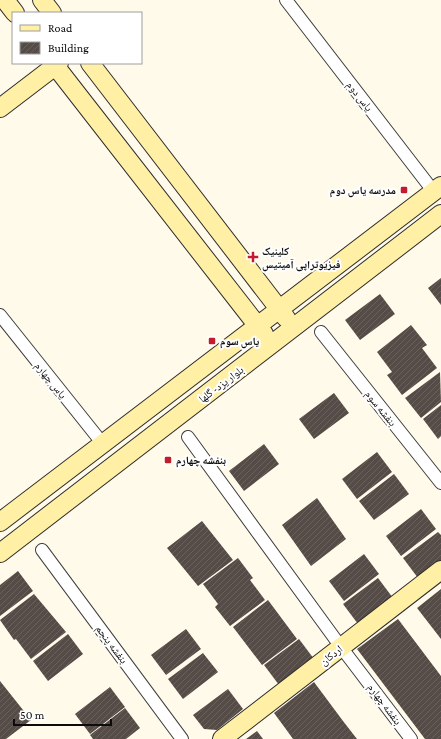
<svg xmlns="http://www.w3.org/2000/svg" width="441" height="739" font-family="'Crimson Pro','Noto Naskh Arabic',serif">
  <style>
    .building { fill: url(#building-hatch) }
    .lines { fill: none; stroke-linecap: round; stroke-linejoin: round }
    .street-casing { stroke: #3f3f3f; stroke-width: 14 }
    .secondary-casing { stroke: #2e2e2e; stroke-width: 20 }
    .street { stroke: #fff; stroke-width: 12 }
    .secondary { stroke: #fff0a5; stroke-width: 18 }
    .poi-dot { fill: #c31c2c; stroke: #fff; stroke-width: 1.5 }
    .labels { text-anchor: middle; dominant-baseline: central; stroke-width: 4; stroke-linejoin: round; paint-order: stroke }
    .street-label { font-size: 11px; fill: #0c0c0c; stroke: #fff }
    .poi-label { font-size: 11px; font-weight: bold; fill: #0c0c0c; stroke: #fff; text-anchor: start }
  </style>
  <defs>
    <pattern id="building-hatch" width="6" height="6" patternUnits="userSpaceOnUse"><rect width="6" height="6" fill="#554c47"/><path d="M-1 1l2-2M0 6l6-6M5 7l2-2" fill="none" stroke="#68615d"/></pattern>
  </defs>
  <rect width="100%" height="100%" fill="#fffaea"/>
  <path class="building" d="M441,278V305L428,288Z
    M380,294L395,314L360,340L345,320Z
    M411,325L427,345L422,348L437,368L402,395L387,375L392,372L377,352Z
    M440,372L441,402L421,418L405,398Z
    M334,393L349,413L314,439L299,419Z
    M441,405V436L438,439L423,419Z
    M264,444L279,464L244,491L229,471Z
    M377,452L392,472L357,499L342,479Z
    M394,474L409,494L374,520L359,501Z
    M317,498L346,539L311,566L282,525Z
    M421,509L436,529L401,556L386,536Z
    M202,521L233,560L198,586L167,548Z
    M438,532L441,535V561L418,578L403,558Z
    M364,554L379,574L344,601L329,581Z
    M238,558L253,578L250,580L265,600L230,626L215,607L218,604L203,584Z
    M18,571L33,591L0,616V585Z
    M378,578L393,598L358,624L343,604Z
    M441,589V639L417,608Z
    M34,594L66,632L31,659L16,639L14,640L0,620Z
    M268,600L297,639L262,665L233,627Z
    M398,619L441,676V739H425L357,649Z
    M186,629L201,649L166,675L151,655Z
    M68,634L83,654L48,681L33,661Z
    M299,639L314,659L279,685L264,665Z
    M203,653L218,672L183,699L168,679Z
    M0,681L31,720L6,739H0Z
    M314,682L343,721L357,739H293L288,732L274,713Z
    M110,687L125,707L90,734L75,714Z
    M228,689L243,709L217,730L204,729L193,715Z
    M125,708L140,728L126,739H93L90,735Z
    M257,731L263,739H246Z"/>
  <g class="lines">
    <g class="street-casing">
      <path id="street" d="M286,0L434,192
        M0,315L103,444
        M321,332L441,483
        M188,437L341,647L411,739
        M42,550L182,739"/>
    </g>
    <g class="secondary-casing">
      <path id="secondary" d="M5,0L15,13
        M42,0L52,13
        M53,63L264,334
        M90,63L286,318
        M0,108L59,63
        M0,522L441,186
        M0,553L441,214
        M222,739L441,570"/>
    </g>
    <use href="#street" class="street"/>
    <use href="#secondary" class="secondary"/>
  </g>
  <g class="poi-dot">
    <rect x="400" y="186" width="8" height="8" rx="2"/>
    <path d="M251 251h4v4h4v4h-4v4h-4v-4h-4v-4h4z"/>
    <rect x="208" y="337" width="8" height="8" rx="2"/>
    <rect x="164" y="456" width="8" height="8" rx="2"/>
  </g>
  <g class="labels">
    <g class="street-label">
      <text transform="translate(360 96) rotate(52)">یاس دوم</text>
      <text transform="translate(51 380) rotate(51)">یاس چهارم</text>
      <text transform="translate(221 384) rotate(-37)">بلوار یزد- گلها</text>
      <text transform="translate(381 408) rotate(51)">بنفشه سوم</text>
      <text transform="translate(112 644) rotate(53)">بنفشه پنجم</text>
      <text transform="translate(331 655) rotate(-38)">اردکان</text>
      <text transform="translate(385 704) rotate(53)">بنفشه چهارم</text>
    </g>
    <g class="poi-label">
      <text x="396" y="190" text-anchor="end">مدرسه یاس دوم</text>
      <text x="262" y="251">کلینیک<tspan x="262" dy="13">فیزیوتراپی آمیتیس</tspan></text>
      <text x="220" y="341">یاس سوم</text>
      <text x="176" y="460">بنفشه چهارم</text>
    </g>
  </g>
  <rect x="12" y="12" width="130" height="52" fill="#ffffff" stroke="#9e9e9e"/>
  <rect x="20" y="25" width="20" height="6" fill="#fff0a5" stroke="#9e9e9e"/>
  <text x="48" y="32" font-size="12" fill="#0c0c0c">Road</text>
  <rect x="20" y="42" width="20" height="12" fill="url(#building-hatch)" stroke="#9e9e9e"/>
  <text x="48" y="52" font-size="12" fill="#0c0c0c">Building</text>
  <path d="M14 719v6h97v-6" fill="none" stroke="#0c0c0c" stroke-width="2"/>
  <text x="20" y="719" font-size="12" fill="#0c0c0c" stroke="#ffffff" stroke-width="3" paint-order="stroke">50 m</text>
</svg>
